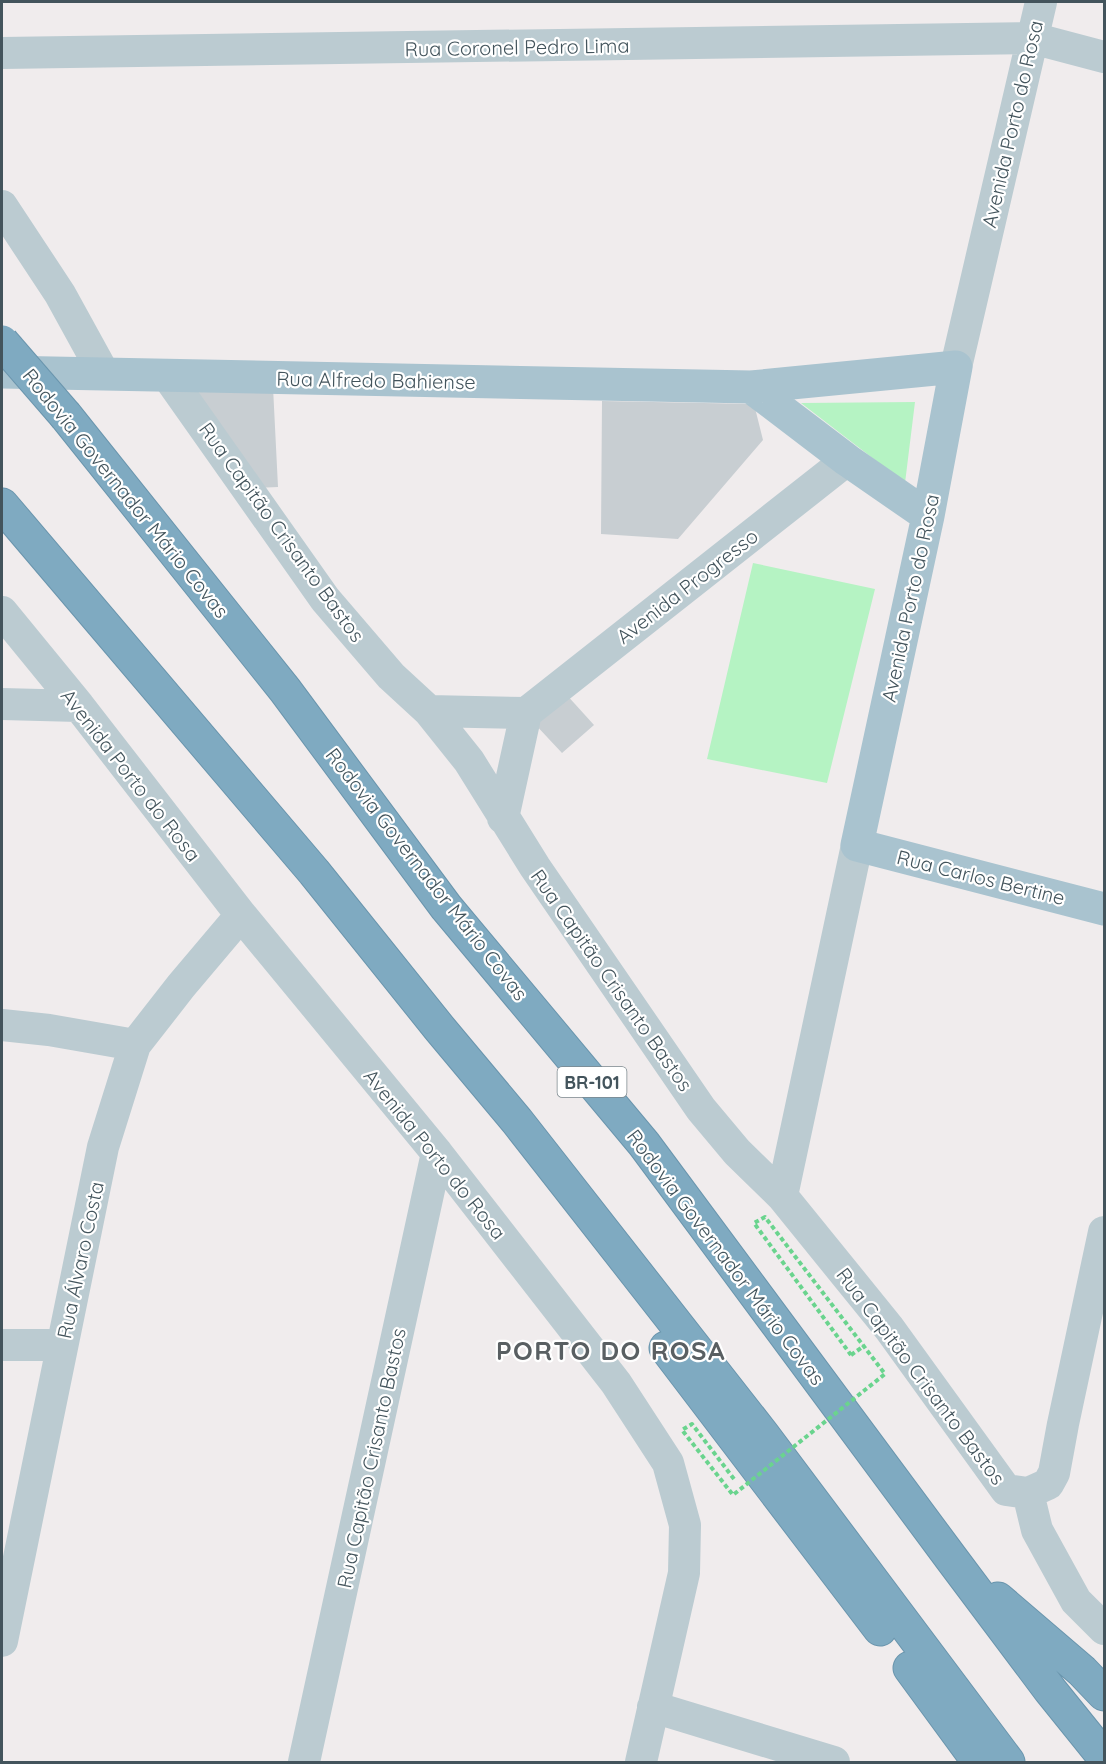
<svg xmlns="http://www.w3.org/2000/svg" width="1106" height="1764" font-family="Quicksand,sans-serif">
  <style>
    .green { fill: #b5f3c3 }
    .building { fill: #c8ced2 }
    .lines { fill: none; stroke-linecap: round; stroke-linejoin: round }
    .highway-casing { stroke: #6a95ad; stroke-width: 35 }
    .path { stroke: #6ad48e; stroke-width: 4; stroke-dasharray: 4.5 3; stroke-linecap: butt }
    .minor { stroke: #bbcbd1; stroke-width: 32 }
    .major { stroke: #a9c3cf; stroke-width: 33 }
    .highway { stroke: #7faac1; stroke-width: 33 }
    .highway-bridge-casing { stroke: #6a95ad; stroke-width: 35; stroke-linecap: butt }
    .path-bridge { stroke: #6ad48e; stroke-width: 4; stroke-dasharray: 4.5 3; stroke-linecap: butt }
    .highway-bridge { stroke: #7faac1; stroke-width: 33 }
    .labels { text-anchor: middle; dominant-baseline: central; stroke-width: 4.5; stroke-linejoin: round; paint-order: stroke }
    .shield { fill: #fff; stroke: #7b878d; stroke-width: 1.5 }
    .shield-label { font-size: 18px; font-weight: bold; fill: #43545c }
    .street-label { font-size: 20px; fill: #43545c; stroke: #fff }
    .district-label { font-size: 26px; font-weight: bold; letter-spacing: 1.5px; fill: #595f62; stroke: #fff }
  </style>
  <rect width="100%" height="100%" fill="#f0eced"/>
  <path class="green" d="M915,402L905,483L801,403Z
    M753,563L875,589L827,783L707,759Z"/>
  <path class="building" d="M185,382L273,387L278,487L255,488Z
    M602,401L754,404L763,440L678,539L601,534Z
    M565,693L594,725L562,753L533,722Z"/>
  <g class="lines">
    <g class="highway-casing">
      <path id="highway" d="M66,416L285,690L446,907L644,1144L951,1558L1050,1690L1104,1757
        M2,505L314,872L440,1029L517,1121L763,1435L1008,1762
        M666,1348L880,1629
        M998,1599L1082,1671L1104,1694
        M910,1668L979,1762"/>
    </g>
    <path class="path" d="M851,1355L864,1346"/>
    <path class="minor" d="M2,53L1032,38L1104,57
      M2,206L60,294L104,374
      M956,367L1041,2
      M167,375L325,599L391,676L429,711L469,761L535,867L701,1109L737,1152L782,1196L889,1328L1006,1490L1028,1493L1048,1484L1054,1473L1063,1424L1104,1232
      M2,612L79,706L241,915L437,1153L616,1383L668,1463L685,1525L684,1573L641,1762
      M2,704L79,706
      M429,711L526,713L847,460
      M503,818L526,713
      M2,1025L49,1030L135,1045
      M782,1196L857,845
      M2,1345H62
      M1028,1493L1037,1530L1076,1601L1104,1629
      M2,1641L103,1147L135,1045L181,986L241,915
      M653,1707L834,1762
      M304,1762L437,1153"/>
    <path class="major" d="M2,372L751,387L956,367L928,516L857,845L1104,909
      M751,387L847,460L928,516"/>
    <use href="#highway" class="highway"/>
    <g class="highway-bridge-casing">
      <path id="highway-bridge" d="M2,342L66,416"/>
    </g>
    <path class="path-bridge" d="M734,1479L692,1424L682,1430L733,1495L885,1374L765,1217L754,1223L851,1355"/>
    <use href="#highway-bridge" class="highway-bridge"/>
  </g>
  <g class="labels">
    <rect class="shield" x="557.5" y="1067" width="69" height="30" rx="4.5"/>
    <g class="shield-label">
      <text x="592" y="1082">BR-101</text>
    </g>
    <g class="street-label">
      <text transform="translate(517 47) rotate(-1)">Rua Coronel Pedro Lima</text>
      <text transform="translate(1012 124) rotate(-77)">Avenida Porto do Rosa</text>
      <text transform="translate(376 380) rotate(1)">Rua Alfredo Bahiense</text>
      <text transform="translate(126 493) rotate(51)">Rodovia Governador Mário Covas</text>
      <text transform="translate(282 532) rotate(54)">Rua Capitão Crisanto Bastos</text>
      <text transform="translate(687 586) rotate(-38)">Avenida Progresso</text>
      <text transform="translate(910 598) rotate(-78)">Avenida Porto do Rosa</text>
      <text transform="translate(131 775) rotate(52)">Avenida Porto do Rosa</text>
      <text transform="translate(427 874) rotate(52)">Rodovia Governador Mário Covas</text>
      <text transform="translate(981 877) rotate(14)">Rua Carlos Bertine</text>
      <text transform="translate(612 980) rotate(55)">Rua Capitão Crisanto Bastos</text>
      <text transform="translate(435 1154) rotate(51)">Avenida Porto do Rosa</text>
      <text transform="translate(726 1257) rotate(53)">Rodovia Governador Mário Covas</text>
      <text transform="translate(80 1260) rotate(-78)">Rua Álvaro Costa</text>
      <text transform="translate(921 1376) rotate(53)">Rua Capitão Crisanto Bastos</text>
      <text transform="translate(371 1458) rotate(-78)">Rua Capitão Crisanto Bastos</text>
    </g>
    <g class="district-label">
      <text x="611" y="1350">PORTO DO ROSA</text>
    </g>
  </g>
  <rect width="1106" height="1764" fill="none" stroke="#43545c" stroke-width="6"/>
</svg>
